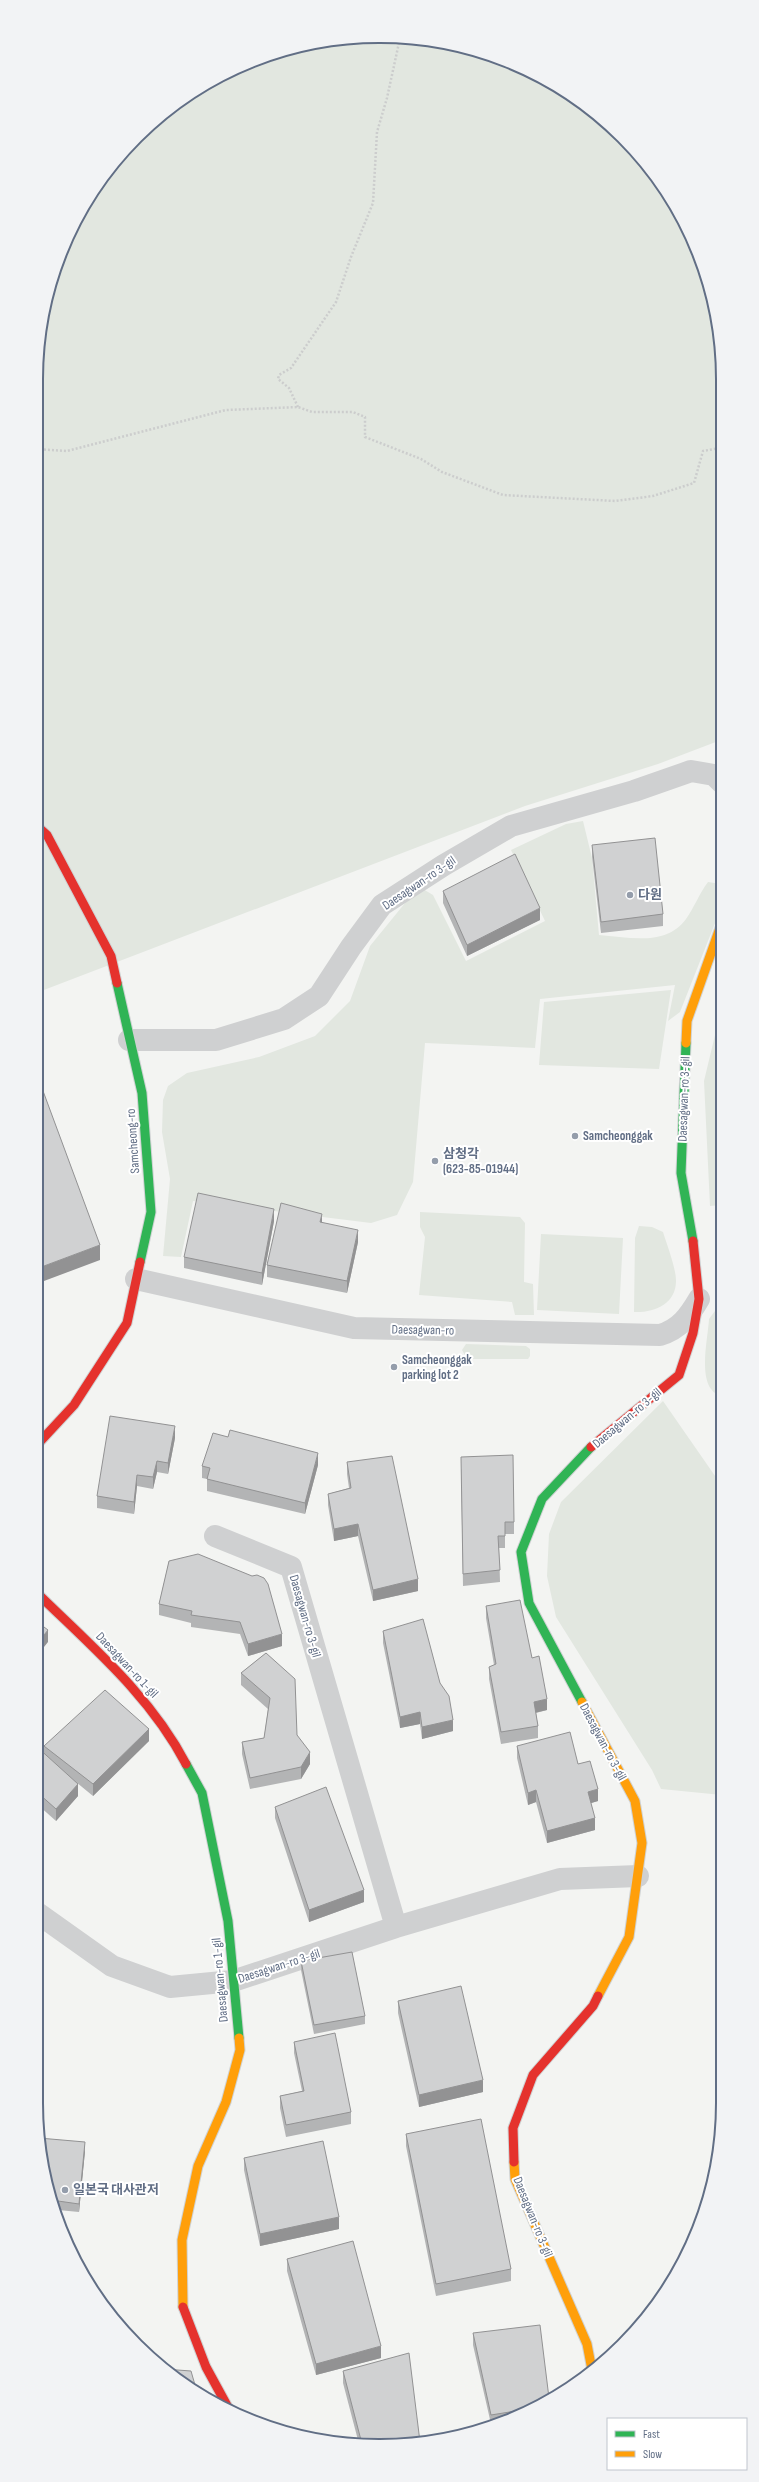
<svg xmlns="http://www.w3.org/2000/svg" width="759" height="2482" font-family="'Sofia Sans Condensed','Noto Sans KR',sans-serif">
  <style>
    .green { fill: #e2e7e0 }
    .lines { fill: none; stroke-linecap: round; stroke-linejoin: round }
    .fast-casing { stroke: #cfd2d3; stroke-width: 11 }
    .slow-casing { stroke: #cfd2d3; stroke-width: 11 }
    .jam-casing { stroke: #cfd2d3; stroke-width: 11 }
    .path { stroke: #cccdcd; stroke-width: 2.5; stroke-dasharray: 2 2; stroke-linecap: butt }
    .street { stroke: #cfd0d1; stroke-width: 22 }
    .fast { stroke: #30b455; stroke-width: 9 }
    .slow { stroke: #ff9f0a; stroke-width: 9 }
    .jam { stroke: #e5322d; stroke-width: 9 }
    .wall { fill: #b3b4b5 }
    .shaded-wall { fill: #929293 }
    .building { fill: #d0d1d2; stroke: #929293 }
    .poi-dot { fill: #949dab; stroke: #fff; stroke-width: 1.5 }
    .labels { text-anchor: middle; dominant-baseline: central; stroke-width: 4; stroke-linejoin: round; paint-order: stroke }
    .street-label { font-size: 13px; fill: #616e85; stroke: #fff }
    .poi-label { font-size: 13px; font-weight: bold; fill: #616e85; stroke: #fff; text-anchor: start }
    .rim { fill: none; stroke: #616e85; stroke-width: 2 }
  </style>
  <rect width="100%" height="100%" fill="#f3f4f2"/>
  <path class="green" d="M380,36L447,43L551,82L638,153L688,228L720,335L721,740L658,764L525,806L36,993V379L43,312L62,248L94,188L137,136L189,94L248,62L313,43Z
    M583,821L592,858L599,935C628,937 666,947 686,919C694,908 699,894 708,882L721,884V908L680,1012L668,1021L675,985L540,999L535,1048L425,1043L413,1182L397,1215L371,1223L193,1201L181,1257L163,1256L170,1179L162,1132L163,1100L168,1086L187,1073L259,1057L315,1036L350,1001L370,946L414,892L423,889L433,895L466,961L545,921L511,850L566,824Z
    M671,990L659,1069L539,1065L544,1002Z
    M721,1010L722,1205L710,1206L704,1081Z
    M420,1212L520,1217L525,1223L524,1282L533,1284L534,1315H515L512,1302L419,1295L425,1237L420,1227Z
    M639,1226L652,1227L663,1232C667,1245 676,1268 676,1281C676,1304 654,1313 634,1312L635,1238Z
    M541,1234L623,1238L619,1314L537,1310Z
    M722,1307V1396C695,1390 708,1340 709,1319L715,1311Z
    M466,1344L526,1346L530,1349V1356L528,1359H467L462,1350Z
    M663,1401L722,1486V1795L661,1789L652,1770L556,1617L547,1576L549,1534L561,1502Z"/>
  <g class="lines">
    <g class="fast-casing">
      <path id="fast" d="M117,983L142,1093L151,1212L140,1262
        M686,1043L681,1173L693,1241
        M582,1702L529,1603L521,1552L542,1499L591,1447
        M186,1764L202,1793L228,1921L239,2038"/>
    </g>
    <g class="slow-casing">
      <path id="slow" d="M686,1043L687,1021L721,925
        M582,1702L635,1801L642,1843L629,1937L598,1996
        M514,2162L515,2179L587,2344L592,2370
        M183,2307L182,2240L198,2166L226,2102L240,2050L239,2038"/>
    </g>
    <g class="jam-casing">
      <path id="jam" d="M36,825L47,835L111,956L117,983
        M36,1446L74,1405L127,1323L140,1262
        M591,1447L679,1375L693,1333L699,1299L693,1241
        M36,1592C91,1646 150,1695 186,1764
        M514,2162L513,2128L533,2075L593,2006L598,1996
        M183,2307L206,2367L230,2411"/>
    </g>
    <path class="path" d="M298,407L289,388L278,379L279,375L291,368L336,302L351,257L373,203L377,132L387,98L400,38
      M36,449L67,451L226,410L298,407L312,412H353L365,417V437L421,459L442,472L503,495L615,501L653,496L694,483L703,451L720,448"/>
    <path class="street" d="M129,1040H216L284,1019L319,996L351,947L382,905L444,865L511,826L634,791L691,771L714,775L721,782
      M136,1279L354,1328L660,1335C680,1329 689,1316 699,1299
      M215,1536L291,1567L396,1927
      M36,1912L112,1966L170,1987L233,1981L396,1927L560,1879L638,1876"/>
    <use href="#fast" class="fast"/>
    <use href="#slow" class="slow"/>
    <use href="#jam" class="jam"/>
  </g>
  <path class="wall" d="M592,845L663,914V926L601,933L592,857Z
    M443,891L540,920L467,956L443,903Z
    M274,1221L262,1285L184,1268V1257Z
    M322,1223L358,1242L347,1293L267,1277V1265Z
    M175,1438L168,1474L157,1472L153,1489L137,1486L134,1514L97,1508V1496Z
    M347,1462L418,1591L373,1601L358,1536L334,1541L328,1505V1494L349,1488L347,1474Z
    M318,1465L305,1514L207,1491V1479L202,1478V1466Z
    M461,1469L514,1522V1534H505V1548H499L500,1582L463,1586Z
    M169,1561L282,1646L248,1656L240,1634L191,1627V1623L159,1615V1604Z
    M486,1606L532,1658L547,1710L536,1713L538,1726V1738L501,1744L489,1679V1667L494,1665L486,1618Z
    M383,1631L453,1731L422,1739L420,1724L400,1728L383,1643Z
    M266,1653L297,1735L310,1764L301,1779L250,1789L242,1754V1742L264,1738L268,1709L241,1685V1673Z
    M149,1741L93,1796L76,1782L78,1796L56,1821L38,1805L36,1806V1746L44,1754V1746Z
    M517,1746L578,1764L598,1801L591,1803L595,1830L547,1843L536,1802L528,1805L517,1758Z
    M275,1807L364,1902L309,1922L275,1818Z
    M301,1961L365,2016V2024L314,2034L301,1970Z
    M398,2001L483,2092L419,2107L398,2013Z
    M294,2042L351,2112V2124L286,2137L280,2108V2096L302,2091L294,2053Z
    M406,2134L511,2269V2281L436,2296L406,2146Z
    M85,2151L79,2212L58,2210L57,2217L43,2169Z
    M244,2158L339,2229L260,2246L244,2170Z
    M287,2259L381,2358L316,2375L287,2271Z
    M473,2333L549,2398L491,2424L473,2345Z
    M343,2371L402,2445L359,2444L343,2383Z"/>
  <path class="shaded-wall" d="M540,908V920L467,956V945Z
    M274,1209V1221L262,1285V1273Z
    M322,1214V1226L320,1222Z
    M358,1230V1242L347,1293V1281Z
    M100,1245V1260L36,1284V1269Z
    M175,1426V1438L168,1474V1463Z
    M318,1453V1465L305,1514V1503Z
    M157,1461V1472L153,1489V1477Z
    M137,1475V1486L134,1514V1502Z
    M358,1524V1536L334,1541V1529Z
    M418,1579V1591L373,1601V1590Z
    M48,1630V1642L36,1657V1645Z
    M282,1634V1646L248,1656V1644Z
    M547,1699V1710L534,1713V1702Z
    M420,1712V1724L400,1728V1717Z
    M453,1720V1731L422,1739V1727Z
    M149,1729V1741L93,1796V1784Z
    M310,1752V1764L301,1779V1767Z
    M78,1784V1796L56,1821V1809Z
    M598,1789V1801L588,1804V1792Z
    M536,1790V1802L528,1805V1793Z
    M38,1793V1805L36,1806V1794Z
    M595,1818V1830L547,1843V1831Z
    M364,1890V1902L309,1922V1910Z
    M483,2080V2092L419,2107V2095Z
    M85,2142V2151L79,2212V2204Z
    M58,2201V2210L57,2217L56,2212Z
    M339,2217V2229L260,2246V2234Z
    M381,2346V2358L316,2375V2364Z"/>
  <path class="building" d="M655,838L663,914L601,922L592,845Z
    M515,854L540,908L467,945L443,891Z
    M36,1072L100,1245L36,1269Z
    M198,1193L274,1209L262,1273L184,1257Z
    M281,1203L322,1214L320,1222L358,1230L347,1281L267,1265Z
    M110,1416L175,1426L168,1463L157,1461L153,1477L137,1475L134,1502L97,1496Z
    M230,1430L318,1453L305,1503L207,1479L210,1468L202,1466L213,1433L228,1437Z
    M513,1455L514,1522H505V1536H498L500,1570L463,1574L461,1457Z
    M392,1456L418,1579L373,1590L358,1524L334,1529L328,1494L351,1488L347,1462Z
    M198,1554L252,1576L257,1575L264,1578L268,1584L282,1634L248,1644L240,1622L191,1615L192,1611L159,1604L169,1561Z
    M520,1600L532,1658L539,1656L547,1699L534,1702L538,1726L501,1732L489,1667L496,1664L486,1606Z
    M423,1619L440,1683L449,1696L453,1720L422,1727L420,1712L400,1717L383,1631Z
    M36,1621L48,1630L36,1645Z
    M266,1653L295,1679L297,1735L310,1752L301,1767L250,1778L242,1742L264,1738L270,1698L241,1673Z
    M105,1690L149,1729L93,1784L44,1746Z
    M570,1732L578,1764L590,1761L598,1789L588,1792L595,1818L547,1831L536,1790L528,1793L517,1746Z
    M36,1746L78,1784L56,1809L38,1793L36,1794Z
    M326,1787L364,1890L309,1910L275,1807Z
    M352,1952L365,2016L314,2025L301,1961Z
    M461,1986L483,2080L419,2095L398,2001Z
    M335,2033L351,2112L286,2125L280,2096L304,2091L294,2042Z
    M481,2119L511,2269L436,2284L406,2134Z
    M39,2138L85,2142L79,2204L58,2201L56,2212L43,2169Z
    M323,2141L339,2217L260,2234L244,2158Z
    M353,2241L381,2346L316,2364L287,2259Z
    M540,2325L549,2398L522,2410L491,2415L473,2333Z
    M409,2353L420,2442L402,2445L362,2444L343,2371Z
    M164,2369L191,2371L197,2392L171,2375Z"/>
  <g class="poi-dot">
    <circle cx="630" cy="895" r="4"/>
    <circle cx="575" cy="1136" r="4"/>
    <circle cx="435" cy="1161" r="4"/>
    <circle cx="394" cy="1367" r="4"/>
    <circle cx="65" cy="2190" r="4"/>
  </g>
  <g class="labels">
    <g class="street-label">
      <text transform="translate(419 883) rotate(-34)">Daesagwan-ro 3-gil</text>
      <text transform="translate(684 1099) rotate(-88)">Daesagwan-ro 3-gil</text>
      <text transform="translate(133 1141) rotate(-94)">Samcheong-ro</text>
      <text transform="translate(423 1330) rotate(1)">Daesagwan-ro</text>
      <text transform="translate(627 1418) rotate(-40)">Daesagwan-ro 3-gil</text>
      <text transform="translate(305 1616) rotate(74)">Daesagwan-ro 3-gil</text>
      <text transform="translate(127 1665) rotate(47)">Daesagwan-ro 1-gil</text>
      <text transform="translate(603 1742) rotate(62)">Daesagwan-ro 3-gil</text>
      <text transform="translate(279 1966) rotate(-18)">Daesagwan-ro 3-gil</text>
      <text transform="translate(220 1980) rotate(-95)">Daesagwan-ro 1-gil</text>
      <text transform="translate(533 2217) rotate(68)">Daesagwan-ro 3-gil</text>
    </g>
    <g class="poi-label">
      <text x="638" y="895">다원</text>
      <text x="583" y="1136">Samcheonggak</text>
      <text x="443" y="1154">삼청각<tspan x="443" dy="15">(623-85-01944)</tspan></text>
      <text x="402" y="1360">Samcheonggak<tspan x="402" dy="15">parking lot 2</tspan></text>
      <text x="73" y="2190">일본국 대사관저</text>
    </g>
  </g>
  <path d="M0 0H759V2482H0ZM379 43H380A336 336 0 0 1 716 379V2103A336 336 0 0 1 380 2439H379A336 336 0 0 1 43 2103V379A336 336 0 0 1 379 43Z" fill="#f2f3f5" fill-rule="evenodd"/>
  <path class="rim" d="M379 43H380A336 336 0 0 1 716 379V2103A336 336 0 0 1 380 2439H379A336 336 0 0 1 43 2103V379A336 336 0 0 1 379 43Z"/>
  <rect x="607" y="2418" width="140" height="52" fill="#ffffff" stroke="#c0c5ce"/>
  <rect x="615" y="2431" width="20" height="6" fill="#30b455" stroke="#c0c5ce"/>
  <text x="643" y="2438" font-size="12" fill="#616e85">Fast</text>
  <rect x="615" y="2451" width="20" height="6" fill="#ff9f0a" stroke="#c0c5ce"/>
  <text x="643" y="2458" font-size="12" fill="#616e85">Slow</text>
</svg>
